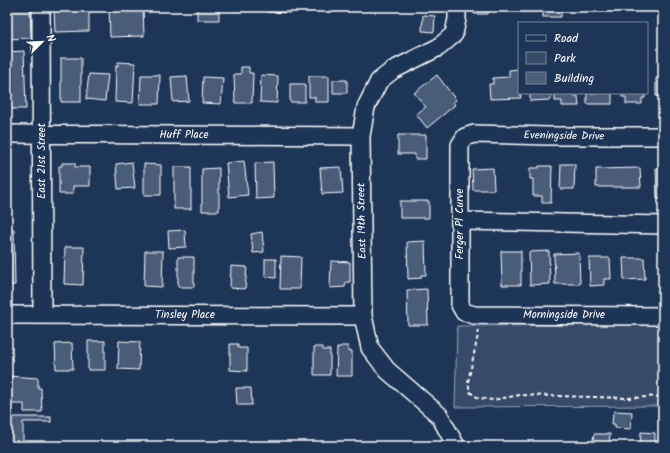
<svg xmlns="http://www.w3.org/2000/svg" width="670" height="453" font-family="Kalam,sans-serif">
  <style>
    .green { fill: #364b69; stroke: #9aa5b4 }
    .building { fill: #4a5d79; stroke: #fff }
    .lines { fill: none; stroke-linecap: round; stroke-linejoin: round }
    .minor-casing { stroke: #fff; stroke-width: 20 }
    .path { stroke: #fff; stroke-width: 2; stroke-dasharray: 4 3; stroke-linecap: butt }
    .minor { stroke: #1d3557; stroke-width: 17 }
    .labels { text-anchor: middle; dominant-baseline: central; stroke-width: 3; stroke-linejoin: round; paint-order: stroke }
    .street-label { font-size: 11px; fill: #fff; stroke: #1d3557 }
  </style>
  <rect width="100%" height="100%" fill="#1d3557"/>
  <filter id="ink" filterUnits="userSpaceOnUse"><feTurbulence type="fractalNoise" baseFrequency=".025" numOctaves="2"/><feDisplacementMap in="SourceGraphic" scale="8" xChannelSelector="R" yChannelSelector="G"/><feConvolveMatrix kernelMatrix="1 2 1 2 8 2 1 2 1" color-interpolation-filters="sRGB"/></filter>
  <g filter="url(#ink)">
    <path class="green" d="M663,324V406L455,407L457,326Z"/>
    <path class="building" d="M7,7H30L31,38L7,39Z
      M54,7H89V31L55,32Z
      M109,7H143L144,36L110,37Z
      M197,7H219V20H197Z
      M228,7H251V10H228Z
      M267,7H294V13L267,12Z
      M474,7H488V14H474Z
      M494,7H513V11L494,10Z
      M521,7H539V12H521Z
      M543,7H561V17H543Z
      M423,15L435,16L434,32L422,31Z
      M24,51L26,109H7V52Z
      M61,58H81V102H61Z
      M118,62L135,63L133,103L115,102L116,65L118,66Z
      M241,67H249V73H253L252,103H235L234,74H241Z
      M519,69L521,98L490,99L489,84H493V78L509,77V70Z
      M89,74L108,75L105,101L86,99Z
      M141,75H160L159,104H140Z
      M261,75L278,76L277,103L260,102Z
      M437,75L456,100L453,102L455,105L427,128L416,114L426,107L414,93Z
      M187,76L189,101L173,102L171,77Z
      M309,76H329V102H315V97H309Z
      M203,77L223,78L221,104L202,103Z
      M656,78H663V96H656Z
      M333,80H347V93H333Z
      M290,84H305V102H290Z
      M530,93H551V100L530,101Z
      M555,93H573V96H578L579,106H562V101H555Z
      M587,93H612V104H587Z
      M622,93H645V98H642V104H626V97H622Z
      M398,135H426V159H415V154H398Z
      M244,161L248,195L229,197L226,163Z
      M132,162L135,188L118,189L116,164Z
      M273,162L274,198L256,199L255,163Z
      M62,163H75V167H90V186H73V194H59V166H62Z
      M144,164L161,165V195H144Z
      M561,164H575L574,189H560Z
      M539,166H552L551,203H542V196H533V179H530V168H539Z
      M174,167H191V209H174Z
      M341,167L343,193L322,194L320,168Z
      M219,168V211H202V169Z
      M493,168L494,190H473L472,169Z
      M640,168L641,187H596V169Z
      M656,168H663V199H657Z
      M400,201H429V218H400Z
      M7,229H14L15,285H7Z
      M185,230L186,247L169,248L168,231Z
      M262,232L264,252L253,253L251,234Z
      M425,241L426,275H421V278L408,279L407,242Z
      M65,247H84L83,285L64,284Z
      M660,247H663V287H662Z
      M145,251H163L162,287L144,286Z
      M501,251H521V285H502Z
      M549,251L550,284L530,285L529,252Z
      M579,253L580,284H555L554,254Z
      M281,256L301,257L300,289H280Z
      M178,257H194V287H178Z
      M589,258H610L611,279H604V285L590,286Z
      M623,258H644L645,279L624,280Z
      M265,259H276V278L265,277Z
      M331,261L350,262V282H346L345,287L330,288Z
      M231,266L247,267L245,289L230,288Z
      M427,289L428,325H408L407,290Z
      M88,341H105V370H88Z
      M119,341L140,342L139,370L118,369Z
      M72,343L73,369H56L55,344Z
      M230,344H238V348H247V371L230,370Z
      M342,346H348V351H352V376H336L337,348Z
      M314,347H323V350H330V375H314Z
      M7,376L38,378V388H41L42,412H24V404H7Z
      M236,388H251L252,405H237Z
      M615,411L632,412L631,429L615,428V424H612L613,413Z
      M7,417H51V422H23V443H7Z
      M641,432L655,433V446H640Z
      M594,434H610L609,446H592Z"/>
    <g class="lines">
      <g class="minor-casing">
        <path id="minor" d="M41,7L42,315
          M7,134L361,136
          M663,136H548L474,134L465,137L460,145V305L464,312L474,315L663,316
          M460,221L663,225
          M7,315L363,316
          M456,446L439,415L387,370L370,348L363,316L361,136L366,107L379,81L393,70L439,47L454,34L457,19V7"/>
      </g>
      <path class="path" d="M479,330L468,382L470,392L478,398L493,400L520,395L629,398L663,396"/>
      <use href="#minor" class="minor"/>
    </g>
  </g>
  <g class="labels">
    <g class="street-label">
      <text x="184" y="135">Huff Place</text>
      <text transform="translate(564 136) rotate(1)">Eveningside Drive</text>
      <text transform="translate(42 161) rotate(-90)">East 21st Street</text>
      <text transform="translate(362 221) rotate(-91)">East 19th Street</text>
      <text transform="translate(460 224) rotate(-90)">Ferger Pl Curve</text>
      <text x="185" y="315">Tinsley Place</text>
      <text x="564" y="315">Morningside Drive</text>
    </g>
  </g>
  <rect width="670" height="453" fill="none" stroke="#1d3557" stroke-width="24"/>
  <rect x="12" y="12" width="646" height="429" fill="none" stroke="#fff" stroke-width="1.5" filter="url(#ink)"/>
  <rect x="518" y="22" width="130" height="72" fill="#1d3557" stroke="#77869a"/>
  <rect x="526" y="35" width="20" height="6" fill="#1d3557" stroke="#77869a"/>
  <text x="554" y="42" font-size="12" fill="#ffffff">Road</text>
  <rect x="526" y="52" width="20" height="12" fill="#364b69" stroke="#77869a"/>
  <text x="554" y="62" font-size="12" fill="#ffffff">Park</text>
  <rect x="526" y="72" width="20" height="12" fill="#4a5d79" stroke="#77869a"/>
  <text x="554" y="82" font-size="12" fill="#ffffff">Building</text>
  <g transform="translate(42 42) rotate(66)" stroke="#1d3557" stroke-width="3" paint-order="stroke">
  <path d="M0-3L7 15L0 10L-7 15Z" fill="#ffffff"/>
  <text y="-6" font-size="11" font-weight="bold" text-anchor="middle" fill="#ffffff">N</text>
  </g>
</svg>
